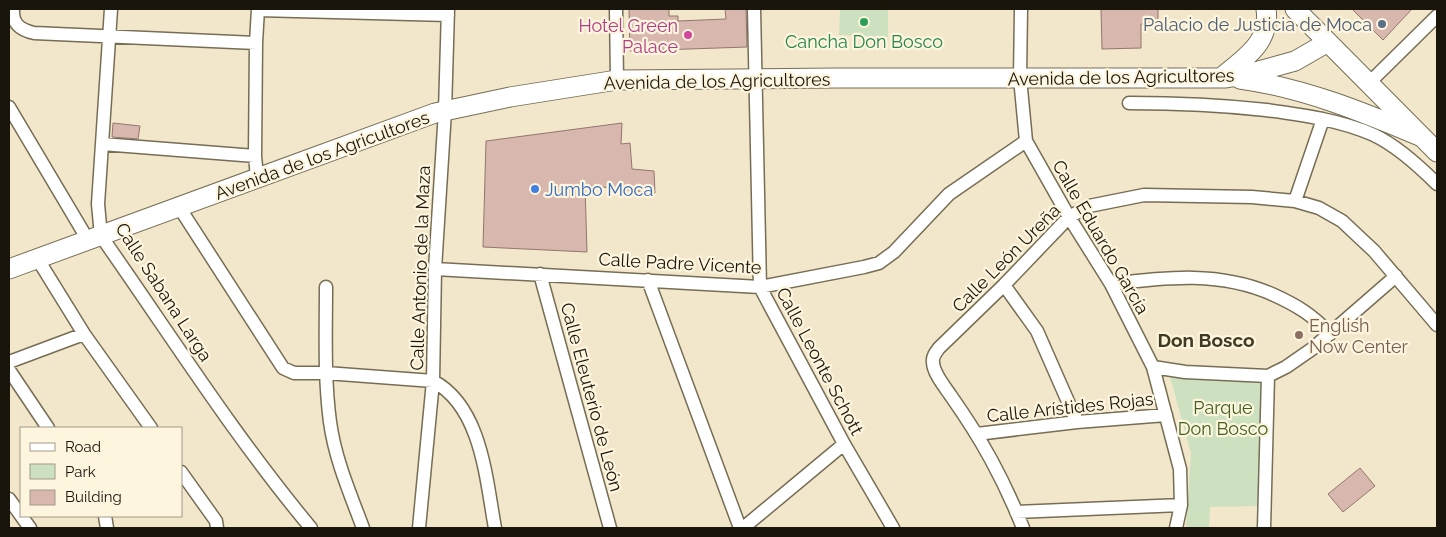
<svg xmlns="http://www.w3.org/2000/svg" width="1446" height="537" font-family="Raleway,sans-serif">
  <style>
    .green { fill: #cde1c0 }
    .building { fill: #d7b7ae; stroke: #93766e }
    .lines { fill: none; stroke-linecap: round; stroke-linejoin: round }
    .minor-casing { stroke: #766d54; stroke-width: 15 }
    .primary-casing { stroke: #766d54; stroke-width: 21 }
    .minor { stroke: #fff; stroke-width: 12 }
    .primary { stroke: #fff; stroke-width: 19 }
    .leisure-dot { fill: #2e9e5b; stroke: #fdf5de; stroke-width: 2 }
    .service-dot { fill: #5c6f8a; stroke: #fdf5de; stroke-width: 2 }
    .hotel-dot { fill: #d1479c; stroke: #fdf5de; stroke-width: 2 }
    .shop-dot { fill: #3f7fe0; stroke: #fdf5de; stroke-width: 2 }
    .education-dot { fill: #8d6e63; stroke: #fdf5de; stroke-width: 2 }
    .labels { text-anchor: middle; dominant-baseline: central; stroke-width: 4.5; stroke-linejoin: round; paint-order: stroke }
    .service-label { font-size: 18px; fill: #4e5e75; stroke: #fdf5de; text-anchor: end }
    .hotel-label { font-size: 18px; fill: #b23c85; stroke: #fdf5de; text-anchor: end }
    .leisure-label { font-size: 18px; fill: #27864d; stroke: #fdf5de }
    .street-label { font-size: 18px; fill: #19150b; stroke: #fdf5de }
    .shop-label { font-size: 18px; fill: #366cbe; stroke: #fdf5de; text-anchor: start }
    .education-label { font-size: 18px; fill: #785e54; stroke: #fdf5de; text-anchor: start }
    .park-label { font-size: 18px; fill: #406120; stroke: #fdf5de }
    .neighbourhood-label { font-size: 19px; font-weight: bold; fill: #423922; stroke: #fdf5de }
  </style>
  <rect width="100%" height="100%" fill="#f2e7cb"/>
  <path class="green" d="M840,9L888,10V37L839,35Z
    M1169,373L1263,381L1259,506L1210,507L1209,528H1186L1191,453Z"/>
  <path class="building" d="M629,9H669V16H678V21L726,19L725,9H746L747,47L630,51Z
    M1101,9H1158V24H1141V48L1102,49Z
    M1352,9H1412L1383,40Z
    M113,123L140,126L138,139L112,137Z
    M622,123L621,144L630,143L632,169L654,171L655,193L585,185L587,252L483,247L486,141Z
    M1360,468L1375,486L1343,512L1328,494Z"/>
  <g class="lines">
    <g class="minor-casing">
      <path id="minor" d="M13,9C12,24 20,30 34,33L256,43
        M111,9L98,204L101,236C170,334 234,436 311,528
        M616,9L617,80
        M754,9L760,287L844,444L893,528
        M1021,9L1020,78L1026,141L1069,217L1111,284L1153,367L1180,469L1181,505L1176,528
        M258,10L448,15
        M1369,83L1437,16
        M1129,103C1175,103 1221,105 1266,110C1303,115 1340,120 1374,135C1397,146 1419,166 1437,184
        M9,107L88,240
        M102,144L255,156
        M257,177L255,156L256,43L258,9
        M1295,201L1323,119
        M179,207L283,368L294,373H326L433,381C482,407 486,480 495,528
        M37,258L84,334L151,428
        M435,269L760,287L864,267L879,263L894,252L949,194L1026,141
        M540,274L610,528
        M648,280L740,528
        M1111,284C1167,277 1221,271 1274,295C1296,305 1313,315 1330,334
        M1004,285L1037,331L1077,422
        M326,287C326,331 324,377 330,422C335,459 350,493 363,528
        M9,362L84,334
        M1153,367L1185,372L1268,376L1286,367L1312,349L1396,276
        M9,370L48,428
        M977,434L1077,422L1166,415
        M181,472L216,521L217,528
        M9,499L30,528
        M1016,512L1181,505
        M105,516L107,528
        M419,528L433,381L435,269L445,111L448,9
        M743,528L844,444
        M1023,528C1003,478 982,440 951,396C945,387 933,373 933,362C932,357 936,352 939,348L1004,285L1069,217L1089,206L1144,195L1252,197L1295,201L1319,208L1342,221L1374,251L1437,325
        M1264,528L1268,376"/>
    </g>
    <g class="primary-casing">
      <path id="primary" d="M1295,9L1437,152
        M1221,78C1244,58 1271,43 1266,9
        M1240,79C1304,88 1363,112 1422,137
        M9,269L435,113L510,97L617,80L836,78H1226L1244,75L1295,61L1328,42"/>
    </g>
    <use href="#minor" class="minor"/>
    <use href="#primary" class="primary"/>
  </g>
  <circle class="leisure-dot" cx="864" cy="22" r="5"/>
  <circle class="service-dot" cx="1382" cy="24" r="5"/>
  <circle class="hotel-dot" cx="688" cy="35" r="5"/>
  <circle class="shop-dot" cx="535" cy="189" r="5"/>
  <circle class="education-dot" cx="1299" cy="335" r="5"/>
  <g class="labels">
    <g class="service-label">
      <text x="1372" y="24">Palacio de Justicia de Moca</text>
    </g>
    <g class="hotel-label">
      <text x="678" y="25">Hotel Green<tspan x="678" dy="21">Palace</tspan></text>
    </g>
    <g class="leisure-label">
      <text x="864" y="41">Cancha Don Bosco</text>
    </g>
    <g class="street-label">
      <text transform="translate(1121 77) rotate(-1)">Avenida de los Agricultores</text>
      <text transform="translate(717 81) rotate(-1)">Avenida de los Agricultores</text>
      <text transform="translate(322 155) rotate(-20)">Avenida de los Agricultores</text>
      <text transform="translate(1101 237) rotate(60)">Calle Eduardo García</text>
      <text transform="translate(1006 258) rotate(-45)">Calle León Ureña</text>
      <text transform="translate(680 263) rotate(3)">Calle Padre Vicente</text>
      <text transform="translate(420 268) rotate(-88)">Calle Antonio de la Maza</text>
      <text transform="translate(164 292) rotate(57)">Calle Sabana Larga</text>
      <text transform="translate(820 361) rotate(62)">Calle Leonte Schott</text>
      <text transform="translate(592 397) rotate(75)">Calle Eleuterio de León</text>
      <text transform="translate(1070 407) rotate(-6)">Calle Arístides Rojas</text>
    </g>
    <g class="shop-label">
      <text x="545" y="189">Jumbo Moca</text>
    </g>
    <g class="education-label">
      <text x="1309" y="325">English<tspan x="1309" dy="21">Now Center</tspan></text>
    </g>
    <g class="park-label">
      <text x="1223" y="407">Parque<tspan x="1223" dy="21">Don Bosco</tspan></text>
    </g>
    <g class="neighbourhood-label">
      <text x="1206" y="340">Don Bosco</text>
    </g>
  </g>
  <rect width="1446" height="537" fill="none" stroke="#19150b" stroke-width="20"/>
  <rect x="20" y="427" width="162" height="90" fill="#fdf5de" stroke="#a29b8a"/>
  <rect x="30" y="443" width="25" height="8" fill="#ffffff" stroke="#a29b8a"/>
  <text x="65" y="452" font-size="15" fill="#19150b">Road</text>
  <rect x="30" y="464" width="25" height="15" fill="#cde1c0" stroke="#a29b8a"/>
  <text x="65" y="477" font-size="15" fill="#19150b">Park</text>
  <rect x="30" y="490" width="25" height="15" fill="#d7b7ae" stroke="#a29b8a"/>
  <text x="65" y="502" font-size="15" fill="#19150b">Building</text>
</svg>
